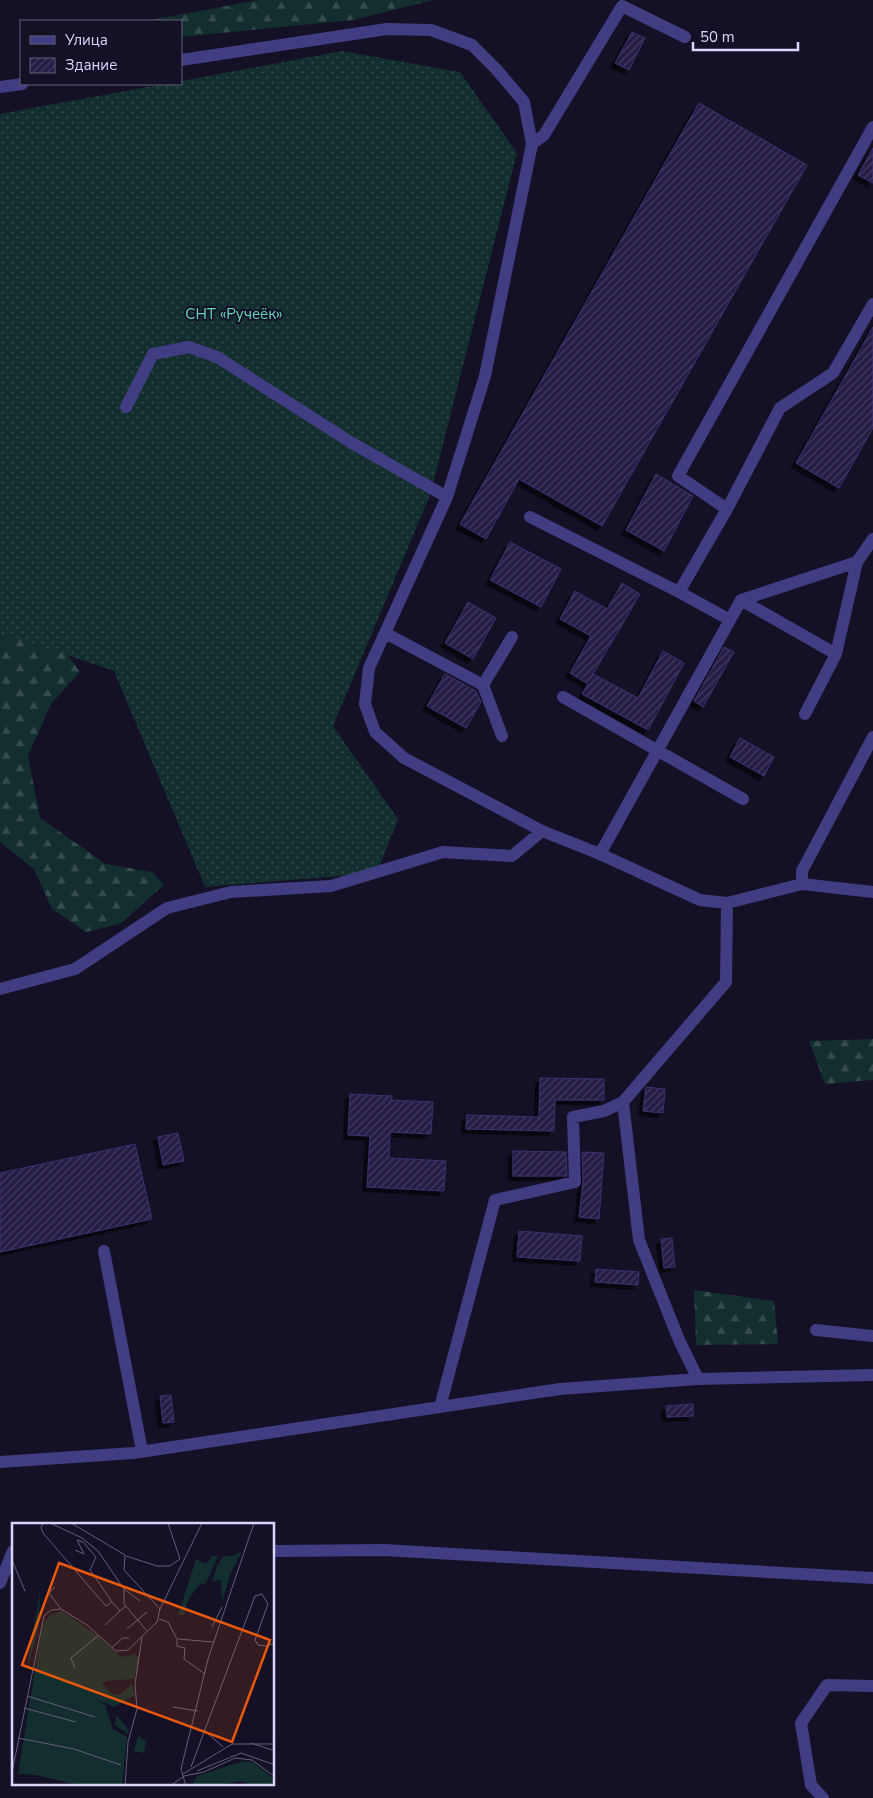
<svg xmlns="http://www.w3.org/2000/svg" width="873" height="1798" font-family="'Nunito Sans',sans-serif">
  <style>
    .forest { fill: url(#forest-firs) }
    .garden { fill: url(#garden-dots) }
    .building { fill: url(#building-hatch); stroke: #3d3070; filter: url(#shadow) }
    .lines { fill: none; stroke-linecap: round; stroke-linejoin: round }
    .minor { stroke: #403d82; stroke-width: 12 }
    .labels { text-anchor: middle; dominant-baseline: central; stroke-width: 4; stroke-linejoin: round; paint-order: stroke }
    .park-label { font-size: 15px; fill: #64dbbf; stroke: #141025 }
    .inset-road { fill: none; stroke: #635f7b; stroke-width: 1 }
    .view { fill: #e8590c; fill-opacity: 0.15; stroke: #e8590c; stroke-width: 2.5 }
    .inset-edge { fill: none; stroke: #dad5fd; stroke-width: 2.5 }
  </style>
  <defs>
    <pattern id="forest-firs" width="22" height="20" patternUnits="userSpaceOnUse" patternTransform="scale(1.25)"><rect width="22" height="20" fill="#132e2e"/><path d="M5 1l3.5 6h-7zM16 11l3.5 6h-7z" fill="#354b4d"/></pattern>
    <pattern id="garden-dots" width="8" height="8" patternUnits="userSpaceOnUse" patternTransform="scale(1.25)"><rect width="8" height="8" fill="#132e2e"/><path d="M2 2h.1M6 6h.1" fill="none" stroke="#354b4d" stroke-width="1.8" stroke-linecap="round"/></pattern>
    <pattern id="building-hatch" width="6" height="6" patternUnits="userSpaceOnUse" patternTransform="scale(1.25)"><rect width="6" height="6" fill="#251d45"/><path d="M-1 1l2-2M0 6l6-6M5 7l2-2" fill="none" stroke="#443d61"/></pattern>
    <filter id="shadow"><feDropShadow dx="-4.5" dy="4.5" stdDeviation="0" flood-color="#0009"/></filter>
  </defs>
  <rect width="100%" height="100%" fill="#141025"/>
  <path class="forest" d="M258,0H433L353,20L181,37V21H146Z
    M0,615L56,639L80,672L51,704L28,756L40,818L106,864L152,872L164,885L120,924L86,932L52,909L34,869L0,842Z
    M873,1039V1080L825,1084L809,1041Z
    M694,1290L774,1301L778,1344L696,1345Z"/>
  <path class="garden" d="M342,51L460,72L517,153L430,495L333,726L398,819L377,873L205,887L114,671L0,632V114L164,84H181V81Z"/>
  <path class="building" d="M632,32L645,38L629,70L615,63Z
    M699,103L807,165L602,526L519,479L486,539L460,524Z
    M873,148V183L858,175Z
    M873,327V428L839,488L796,463Z
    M656,474L693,496L664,551L626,530Z
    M510,542L561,569L541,607L490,580Z
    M622,583L640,594L593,674L638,698L663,651L684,663L648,730L582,694L588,684L570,673L591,636L560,619L575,591L607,609Z
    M468,602L496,618L473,659L445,643Z
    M724,647L734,652L703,707L694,701Z
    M445,674L476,691L481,702L466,728L427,706Z
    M740,738L774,757L764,776L730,757Z
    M540,1078L604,1079V1100H555L554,1131L466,1129L467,1115L539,1117Z
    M646,1087L665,1089L663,1113L643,1111Z
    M350,1094L392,1096L391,1100L433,1102L431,1134L390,1132L389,1158L446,1161L444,1191L367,1187L370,1136L348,1135Z
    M178,1133L184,1161L163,1165L158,1137Z
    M135,1144L152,1219L0,1252V1173Z
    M513,1151L566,1152L567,1176H513Z
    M582,1152L604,1153L599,1219L579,1217L583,1182Z
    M519,1231L582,1236L580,1261L517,1257Z
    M672,1238L675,1267L664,1268L661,1239Z
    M596,1269L639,1272L638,1285L595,1282Z
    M171,1395L174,1422L163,1423L160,1396Z
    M693,1404V1416L667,1417L666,1406Z"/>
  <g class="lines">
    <path class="minor" d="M181,60L387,29L431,30L472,45L496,69L524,102L532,144L485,376L447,497L369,668L365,704L375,732L404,758L542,831L600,854L700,900L727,903L802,884L873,892
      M0,87L22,84
      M532,144L544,135L622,6L685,37
      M126,407L153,354L189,347L217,357L352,443L447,497
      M727,509L780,408L833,373L873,304
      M530,517L679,592
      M741,600L836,654
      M730,620L679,592L727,509L678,476L873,127
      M385,633L483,685L502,736
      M483,685L512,637
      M563,697L743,799
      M805,714L836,654L857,562
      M600,854L741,600L857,562L873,539
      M802,884V871L873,737
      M0,989L75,969L167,908L231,892L331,886L443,852L512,856L542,831
      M623,1102L639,1240L679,1340L698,1379
      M104,1251L142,1451
      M816,1330L873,1336
      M440,1407L495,1200L575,1182L573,1117L604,1111L623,1102L726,982L727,903
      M0,1462L133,1453L560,1389L698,1379L873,1375
      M274,1551L384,1550L873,1578
      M0,1583L13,1551
      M823,1798L811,1785L801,1723L827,1685L873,1686"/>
  </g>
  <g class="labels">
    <g class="park-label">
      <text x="234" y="314">СНТ «Ручеёк»</text>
    </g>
  </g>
  <g transform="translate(12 1523)">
    <rect width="262" height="262" fill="#141025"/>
    <path d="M230,28L218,52L210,80L209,57L200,59L205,43L211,33H221ZM200,33H206L194,60L186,63L176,77L172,92H166L184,36L194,41ZM28,68L27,102L14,151ZM120,161L123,172L102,184L81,175L80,171L87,163L92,162L100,171L107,172ZM104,192L117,207L116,211L103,202ZM126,213L134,218L132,230L122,228ZM231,238L242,240L262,256V262H238L229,258L209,262H180L185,253Z" fill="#132e2e"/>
    <path d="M50,88L86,113L109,134L123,131L128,135L122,156L93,158L80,174L93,182L101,206L115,214L110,262H66L24,252L6,251L30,104L38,92Z" fill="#132e2e"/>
    <path class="inset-road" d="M31,0L29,5L31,10L94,83L100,79L108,88L114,83M38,0L70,15L86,28L112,66V81L135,108M59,0L113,32L112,47L148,86M65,17L71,19L84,34L78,47L100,79M63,27L72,31L65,17M114,33L145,43H158L168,36L156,0M0,37L13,68M43,64L37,70L49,86M112,66L128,78M147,96L156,99L165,116V123L173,125L172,136L193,151M93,102L108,88M200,104L210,84M115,106L135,89M166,116L201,119M100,124L111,115H117M63,145L59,135L87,112M15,173L83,194M161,184L186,188M12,185L64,199M192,207L211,224M6,215L62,226L109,242M239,220L263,228M179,244L243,73L250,71L256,81L243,117L246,122L254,123L263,120M185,248L229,230L263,242M0,249L32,93L39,87L49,86L75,102L104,128L116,127L145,99L148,86L190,0M171,251L220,221H263M113,263L116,219L125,186L123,161L130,114M158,263L172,253L192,249L223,235L240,237L263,254M174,263L169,246L196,136L242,0"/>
    <path class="view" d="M47,40L258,117L220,219L10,142Z"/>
    <rect width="262" height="262" class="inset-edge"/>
  </g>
  <rect x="20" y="20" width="162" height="65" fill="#141025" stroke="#635f7b"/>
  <rect x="30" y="36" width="25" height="8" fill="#403d82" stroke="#635f7b"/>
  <text x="65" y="45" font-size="15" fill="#dad5fd">Улица</text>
  <rect x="30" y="58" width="25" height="15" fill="url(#building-hatch)" stroke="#635f7b"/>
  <text x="65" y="70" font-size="15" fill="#dad5fd">Здание</text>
  <path d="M693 42v8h105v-8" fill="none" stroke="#dad5fd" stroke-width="2.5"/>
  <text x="700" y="42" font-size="15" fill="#dad5fd" stroke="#141025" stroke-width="4" paint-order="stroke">50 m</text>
</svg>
